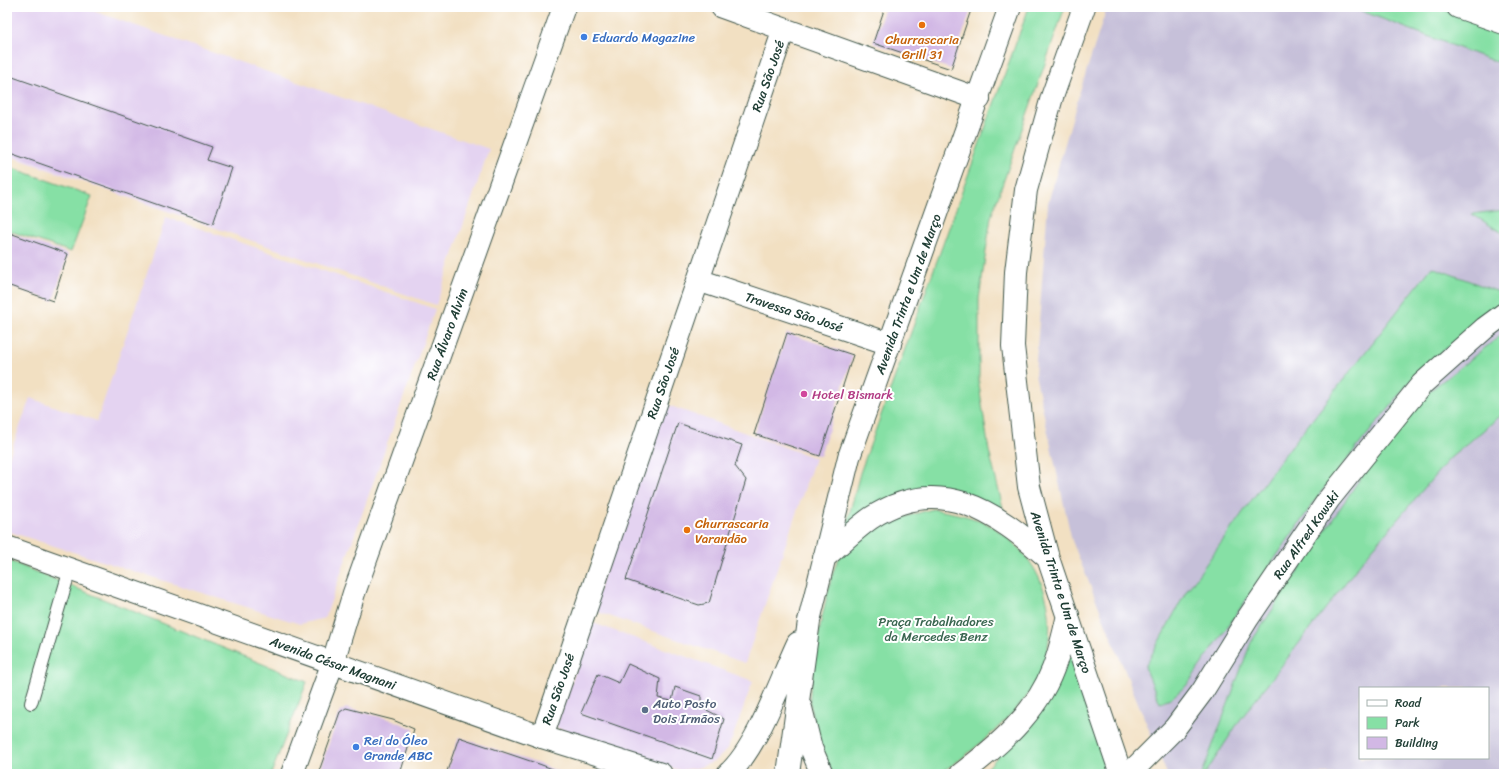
<svg xmlns="http://www.w3.org/2000/svg" width="1511" height="781" font-family="Sriracha,sans-serif">
  <style>
    .built { fill: #e4d3f1 }
    .industrial { fill: #c6c0d9; fill-rule: evenodd }
    .green { fill: #86e0a5; stroke: #528e6c }
    .building { fill: #d2b8e5 }
    .lines { fill: none; stroke-linecap: round; stroke-linejoin: round }
    .service-casing { stroke: #3f5549; stroke-width: 14 }
    .minor-casing { stroke: #3f5549; stroke-width: 24 }
    .tertiary-casing { stroke: #3f5549; stroke-width: 24 }
    .primary-casing { stroke: #3f5549; stroke-width: 24 }
    .service { stroke: #fff; stroke-width: 12 }
    .minor { stroke: #fff; stroke-width: 22 }
    .tertiary { stroke: #fff; stroke-width: 22 }
    .primary { stroke: #fff; stroke-width: 22 }
    .food-dot { fill: #e8710a; stroke: #fff; stroke-width: 1.5 }
    .shop-dot { fill: #3f7fe0; stroke: #fff; stroke-width: 1.5 }
    .hotel-dot { fill: #d1479c; stroke: #fff; stroke-width: 1.5 }
    .service-dot { fill: #5c6f8a; stroke: #fff; stroke-width: 1.5 }
    .labels { text-anchor: middle; dominant-baseline: central; stroke-width: 4; stroke-linejoin: round; paint-order: stroke }
    .shop-label { font-size: 13px; fill: #366cbe; stroke: #fff; text-anchor: start }
    .food-label { font-size: 13px; fill: #c56008; stroke: #fff }
    .street-label { font-size: 13px; fill: #1f3d34; stroke: #fff }
    .hotel-label { font-size: 13px; fill: #b23c85; stroke: #fff; text-anchor: start }
    .park-label { font-size: 13px; fill: #396650; stroke: #fff }
    .service-label { font-size: 13px; fill: #4e5e75; stroke: #fff; text-anchor: start }
  </style>
  <rect width="100%" height="100%" fill="#fff"/>
  <filter id="ink" filterUnits="userSpaceOnUse"><feTurbulence type="fractalNoise" baseFrequency=".025" numOctaves="2"/><feDisplacementMap in="SourceGraphic" scale="8" xChannelSelector="R" yChannelSelector="G"/><feConvolveMatrix kernelMatrix="1 2 1 2 8 2 1 2 1" color-interpolation-filters="sRGB"/></filter>
  <filter id="wash" filterUnits="userSpaceOnUse"><feTurbulence type="fractalNoise" baseFrequency=".012" numOctaves="4" result="noise"/><feDisplacementMap in="SourceGraphic" scale="16" xChannelSelector="R" yChannelSelector="G"/><feGaussianBlur stdDeviation="0.9" result="paint"/><feColorMatrix in="noise" values="0 0 0 0 0 0 0 0 0 0 0 0 0 0 0 0 0 1.4 0 .05"/><feComposite in="paint" operator="in"/></filter>
  <g filter="url(#wash)">
    <rect width="100%" height="100%" fill="#f2e0c2"/>
    <path class="built" d="M7,7H82L489,149L436,305L7,155Z
      M166,217L435,309L325,618L300,624L7,531V463L30,398L97,421Z
      M662,403L815,458L745,663L592,610Z
      M593,623L753,681L732,739L725,752L714,762L697,768L681,770L664,767L555,727Z"/>
    <path class="industrial" d="M1107,7H1504V774H1167L1072,541L1035,374L1048,203L1080,91ZM1360,688H1488V758H1360Z"/>
    <path class="green" d="M1029,7H1065L991,217L979,299V385L989,451L1005,516L961,497L846,527L860,473Z
      M1351,7H1436L1504,32V65Z
      M7,166L92,196L71,252L7,230Z
      M1504,210V234L1472,214Z
      M1432,267L1504,294V303L1420,369L1321,492L1187,685L1170,699L1160,703L1145,667L1186,592L1279,462Z
      M1504,333V413L1449,459L1362,561L1240,720L1205,774H1202L1251,642L1357,483L1431,390Z
      M933,509C952,513 974,516 991,526C1044,558 1062,615 1041,673C1030,704 967,758 938,774H833C820,754 812,723 810,699C809,680 829,569 840,557C867,528 895,519 933,509Z
      M7,560L307,682L271,774H7Z
      M1070,641L1113,774H982L1025,726Z"/>
    <g id="blocks">
      <path class="building" d="M885,7H972L951,69L873,43Z
        M7,75L212,147L207,160L232,168L213,224L7,152Z
        M7,232L68,254L53,301L7,285Z
        M787,333L853,355L820,456L754,434Z
        M678,423L742,445L735,466L746,480L709,603L699,605L626,580Z
        M628,664L660,679L658,698L672,701L675,687L701,696V707L724,719L712,759L581,713L598,674L619,683Z
        M346,708L393,720L414,729L400,774H318L340,712Z
        M459,737L539,764L566,774H446Z"/>
    </g>
  </g>
  <g filter="url(#ink)">
    <use href="#blocks" fill-opacity="0" stroke="#3f5549" stroke-width="1"/>
    <g class="lines">
      <g class="service-casing">
        <path id="service" d="M31,703L70,569"/>
      </g>
      <g class="minor-casing">
        <path id="minor" d="M722,7L979,99
          M1458,7L1504,23
          M698,280L890,344
          M542,737L784,29
          M292,774L333,662
          M1129,774L1175,728L1202,692L1248,618L1329,499L1422,384L1485,328L1504,314"/>
      </g>
      <g class="tertiary-casing">
        <path id="tertiary" d="M7,547L542,737L661,774
          M333,662L354,593L564,7"/>
      </g>
      <g class="primary-casing">
        <path id="primary" d="M1084,7L1052,97L1026,190L1016,272L1013,346L1029,487L1048,558L1121,774
          M824,558C839,545 854,530 871,518C939,473 995,511 1048,558
          M801,708L811,748L822,774
          M728,774C758,747 780,681 798,643
          M788,774L809,621L849,457L1010,7
          M961,774C998,746 1036,714 1053,669C1060,651 1064,633 1068,615"/>
      </g>
      <use href="#service" class="service"/>
      <use href="#minor" class="minor"/>
      <use href="#tertiary" class="tertiary"/>
      <use href="#primary" class="primary"/>
    </g>
  </g>
  <g class="food-dot">
    <circle cx="922" cy="25" r="4"/>
    <circle cx="687" cy="530" r="4"/>
  </g>
  <g class="shop-dot">
    <circle cx="584" cy="37" r="4"/>
    <circle cx="356" cy="747" r="4"/>
  </g>
  <circle class="hotel-dot" cx="804" cy="394" r="4"/>
  <circle class="service-dot" cx="645" cy="710" r="4"/>
  <g class="labels">
    <g class="shop-label">
      <text x="592" y="37">Eduardo Magazine</text>
      <text x="364" y="740">Rei do Óleo<tspan x="364" dy="15">Grande ABC</tspan></text>
    </g>
    <g class="food-label">
      <text x="922" y="39">Churrascaria<tspan x="922" dy="15">Grill 31</tspan></text>
      <text x="695" y="523" text-anchor="start">Churrascaria<tspan x="695" dy="15">Varandão</tspan></text>
    </g>
    <g class="street-label">
      <text transform="translate(768 76) rotate(-71)">Rua São José</text>
      <text transform="translate(908 294) rotate(-70)">Avenida Trinta e Um de Março</text>
      <text transform="translate(794 312) rotate(18)">Travessa São José</text>
      <text transform="translate(447 334) rotate(-70)">Rua Álvaro Alvim</text>
      <text transform="translate(663 383) rotate(-71)">Rua São José</text>
      <text transform="translate(1306 535) rotate(-55)">Rua Alfred Kowski</text>
      <text transform="translate(1061 592) rotate(72)">Avenida Trinta e Um de Março</text>
      <text transform="translate(333 663) rotate(20)">Avenida César Magnani</text>
      <text transform="translate(558 689) rotate(-71)">Rua São José</text>
    </g>
    <g class="hotel-label">
      <text x="812" y="394">Hotel Bismark</text>
    </g>
    <g class="park-label">
      <text x="936" y="621">Praça Trabalhadores<tspan x="936" dy="15">da Mercedes Benz</tspan></text>
    </g>
    <g class="service-label">
      <text x="653" y="703">Auto Posto<tspan x="653" dy="15">Dois Irmãos</tspan></text>
    </g>
  </g>
  <rect width="1511" height="781" fill="none" stroke="#fff" stroke-width="24"/>
  <rect x="1359" y="687" width="130" height="72" fill="#ffffff" stroke="#a5b1ae"/>
  <rect x="1367" y="700" width="20" height="6" fill="#ffffff" stroke="#a5b1ae"/>
  <text x="1395" y="707" font-size="12" fill="#1f3d34">Road</text>
  <rect x="1367" y="717" width="20" height="12" fill="#86e0a5" stroke="#a5b1ae"/>
  <text x="1395" y="727" font-size="12" fill="#1f3d34">Park</text>
  <rect x="1367" y="737" width="20" height="12" fill="#d2b8e5" stroke="#a5b1ae"/>
  <text x="1395" y="747" font-size="12" fill="#1f3d34">Building</text>
</svg>
